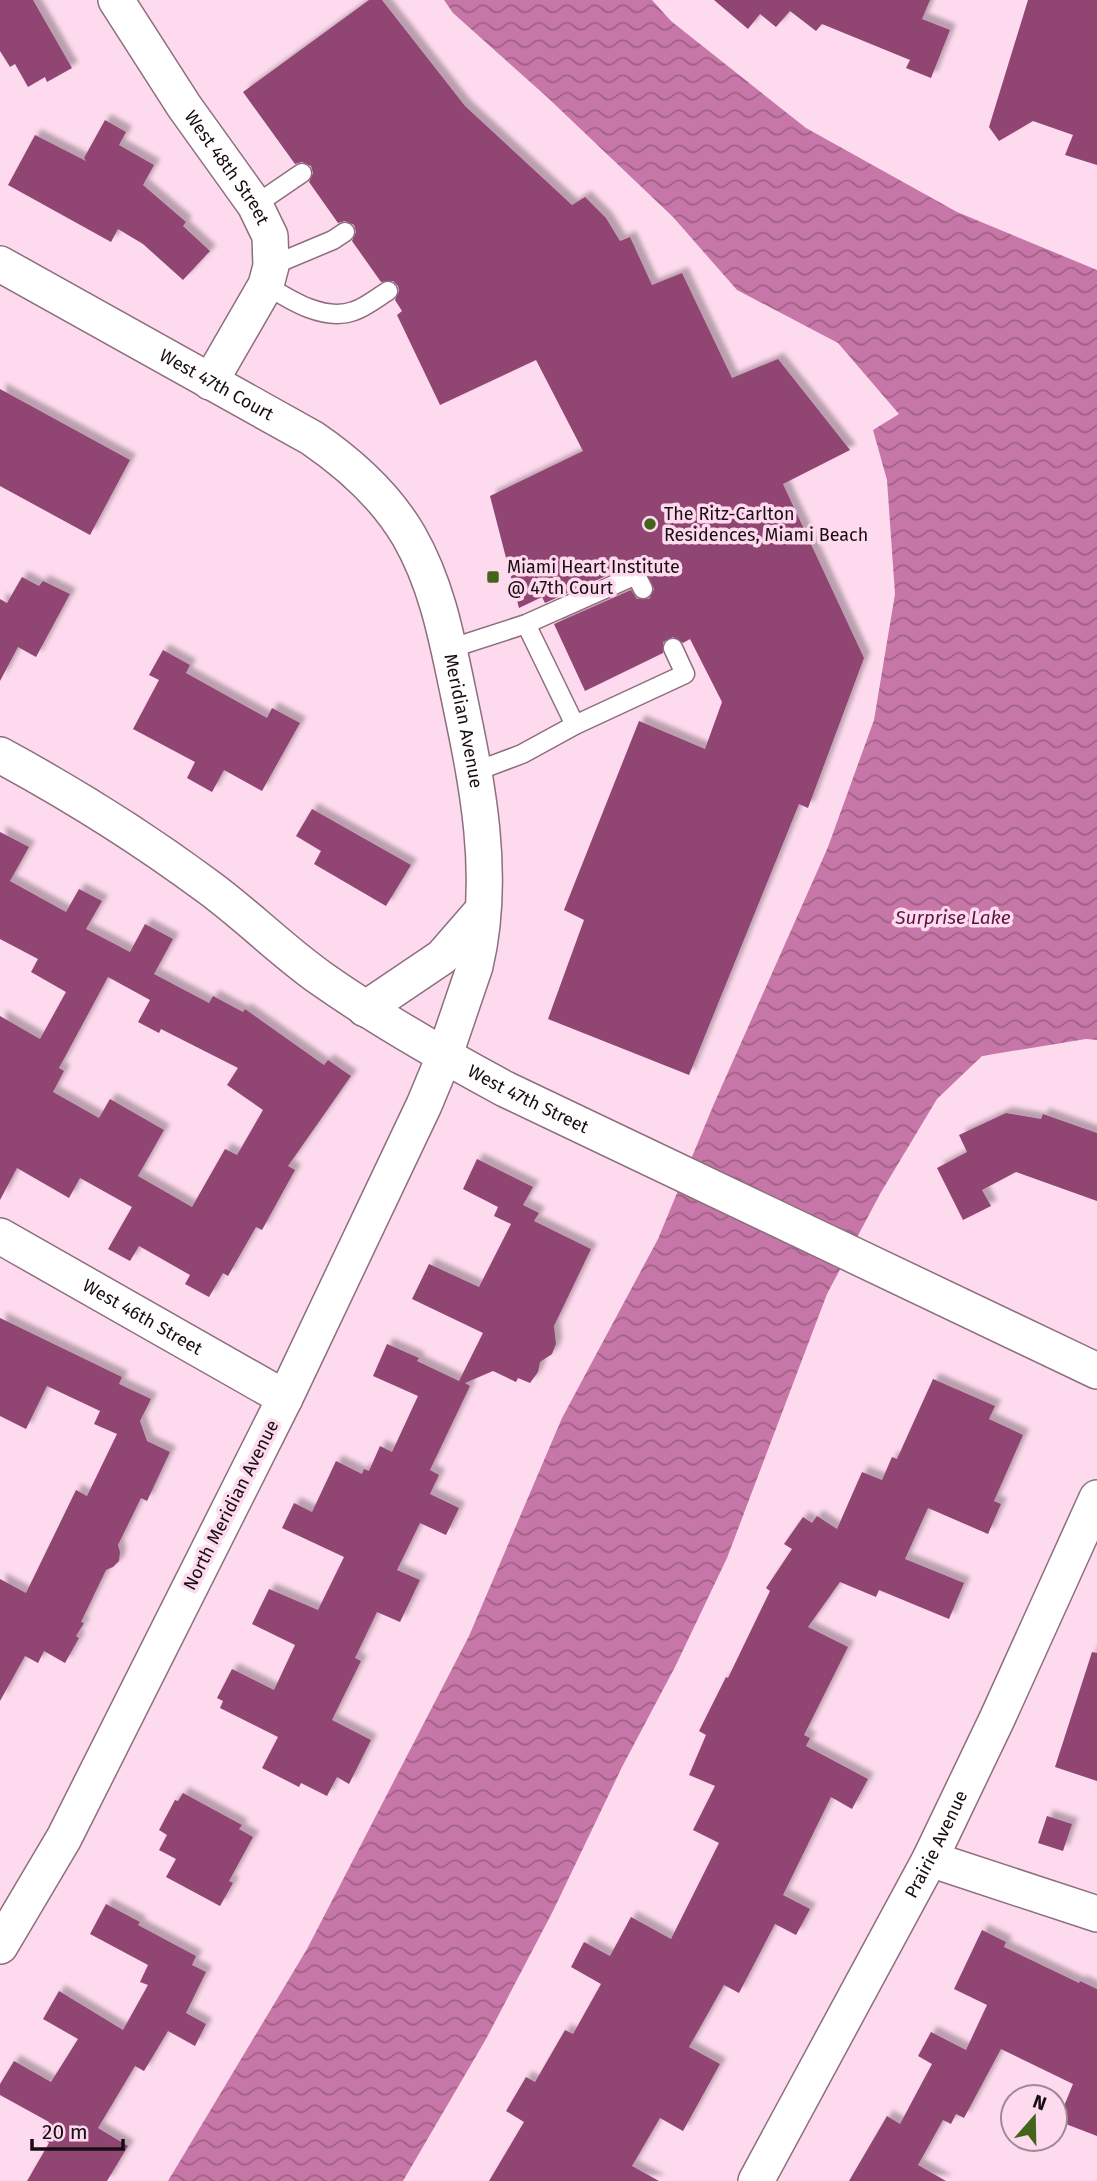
<svg xmlns="http://www.w3.org/2000/svg" width="1097" height="2181" font-family="'Fira Sans',sans-serif">
  <style>
    .water { fill: url(#water-waves) }
    .building { fill: #904573; fill-rule: evenodd; filter: url(#shadow) }
    .lines { fill: none; stroke-linecap: round; stroke-linejoin: round }
    .lane-casing { stroke: #8d6e7f; stroke-width: 21 }
    .street-casing { stroke: #8d6e7f; stroke-width: 38 }
    .lane { stroke: #fff; stroke-width: 18 }
    .street { stroke: #fff; stroke-width: 35 }
    .poi-dot { fill: #446419; stroke: #fddaed; stroke-width: 2.5 }
    .labels { text-anchor: middle; dominant-baseline: central; stroke-width: 7; stroke-linejoin: round; paint-order: stroke }
    .street-label { font-size: 18px; fill: #190d14; stroke: #fddaed }
    .poi-label { font-size: 18px; fill: #190d14; stroke: #fddaed; text-anchor: start }
    .water-label { font-size: 19px; font-style: italic; fill: #5b1243; stroke: #fddaed }
  </style>
  <defs>
    <pattern id="water-waves" width="16" height="10" patternUnits="userSpaceOnUse" patternTransform="scale(1.75)"><rect width="16" height="10" fill="#c777a7"/><path d="M0 5q4-4 8 0t8 0" fill="none" stroke="#a16087"/></pattern>
    <filter id="shadow"><feDropShadow dx="6" dy="-6" stdDeviation="2" flood-color="#0004"/></filter>
  </defs>
  <rect width="100%" height="100%" fill="#fddaed"/>
  <path class="water" d="M444,0H652L671,21L806,128L957,212L1097,270V1040L1086,1039L982,1056L937,1099L880,1194L827,1294L727,1558L675,1667L622,1767L553,1911L486,2039L403,2181H168L307,1949L469,1636L562,1418L658,1239L713,1106L828,847L874,720L895,594L887,480L873,430L899,414L838,343L737,290L673,217L547,97L453,13Z"/>
  <path class="building" d="M0,0H33L72,68L47,82L45,77L28,87L15,64L10,67L0,51Z
    M369,0H382L465,106L572,205L585,197L606,218L620,241L630,237L652,285L682,273L732,378L778,359L850,450L783,484L864,658L808,808L799,804L689,1075L548,1019L584,920L564,910L639,721L705,749L722,702L690,639L683,643L673,637L663,642V653L585,691L554,624L631,590L637,599H649L654,589L642,565H631L545,603L542,597L519,608L490,496L583,451L536,360L440,405L397,315L402,311L395,300L399,291L398,286L393,281L381,282L352,241L356,232L354,225L345,221L338,223L309,182L313,173L311,166L302,162L295,164L243,92Z
    M714,0H930L922,19L950,30L931,78L906,68L910,60L822,24L816,31L790,11L776,27L760,14L748,29Z
    M1028,0H1097V165L1065,155L1073,135L1033,121L999,141L989,127Z
    M105,120L126,132L119,145L154,165L143,185L186,222L183,226L210,251L183,280L143,244L118,229L111,242L8,185L35,135L86,161L84,158Z
    M0,389L130,460L90,535L0,486Z
    M22,577L39,586L43,581L70,594L36,657L18,647L0,681V599L7,603Z
    M163,650L190,665L186,673L267,718L272,708L300,723L262,791L224,770L212,792L187,778L195,762L133,729L159,680L149,675Z
    M312,809L411,865L386,906L314,864L321,851L296,836Z
    M0,832L29,847L10,881L66,912L79,889L102,901L86,929L130,952L145,924L173,939L154,974L209,1003L213,996L243,1012L245,1009L324,1065L328,1060L351,1076L288,1166L295,1170L262,1230L256,1227L228,1276L223,1273L209,1297L185,1284L190,1275L139,1246L130,1261L108,1249L132,1207L80,1178L69,1198L17,1168L0,1200V1016L40,1039L66,992L31,972L38,959L0,939ZM108,977L150,1000L138,1022L159,1033L161,1029L238,1068L227,1085L263,1110L237,1155L225,1149L192,1207L138,1176L164,1130L110,1099L99,1118L53,1092L64,1071L59,1068Z
    M1006,1113L1041,1119L1043,1114L1097,1133V1201L1016,1172L982,1190L991,1206L963,1220L937,1168L967,1152L959,1135Z
    M477,1159L533,1187L523,1205L539,1213L534,1221L591,1249L554,1326L556,1344L552,1354L540,1362L538,1372L530,1383L518,1378L516,1382L493,1371L465,1383L470,1386L430,1470L439,1475L430,1494L459,1508L446,1535L420,1523L397,1570L420,1580L400,1622L377,1612L355,1658L361,1661L332,1720L371,1740L349,1784L337,1777L327,1796L301,1783L299,1787L262,1768L278,1737L220,1708L223,1701L217,1698L232,1669L274,1690L295,1645L252,1624L269,1589L318,1610L344,1557L282,1528L294,1503L312,1512L336,1461L362,1474L364,1469L369,1471L380,1446L392,1452L418,1396L373,1376L387,1344L419,1358L417,1361L459,1381L483,1333L412,1299L429,1264L479,1287L511,1224L494,1216L498,1207L463,1189Z
    M0,1318L122,1377L119,1384L151,1399L140,1421L147,1441L170,1452L147,1501L141,1498L118,1545L120,1552L119,1561L113,1567L106,1570L81,1622L84,1623L76,1636L79,1638L65,1663L44,1651L38,1663L25,1656L0,1701V1579L26,1593L76,1490L87,1496L117,1434L94,1424L100,1411L47,1386L26,1429L0,1416Z
    M933,1379L995,1406L989,1419L1023,1435L994,1501L1001,1504L988,1534L928,1508L905,1559L964,1583L949,1619L879,1590L876,1597L840,1582L808,1627L848,1647L804,1735L810,1738L806,1746L868,1779L852,1809L831,1797L783,1895L810,1909L796,1935L775,1924L739,1993L724,1985L689,2047L720,2064L683,2131L660,2118L632,2166L659,2181H489L524,2122L506,2111L526,2077L535,2082L565,2030L573,2034L601,1984L571,1967L584,1942L610,1956L631,1917L671,1939L719,1843L693,1830L715,1786L689,1775L706,1735L699,1731L726,1677L728,1678L770,1591L766,1588L792,1549L784,1544L803,1517L812,1523L817,1516L837,1529L862,1472L882,1480L892,1457L897,1459Z
    M1092,1652L1097,1653V1781L1055,1767Z
    M183,1793L242,1825L239,1829L253,1837L229,1881L233,1883L220,1906L166,1877L176,1859L159,1850L167,1835L159,1830L175,1800L178,1801Z
    M1047,1816L1072,1824L1063,1851L1038,1843Z
    M106,1904L140,1922L138,1925L196,1956L192,1965L206,1972L186,2013L206,2024L195,2046L168,2031L144,2071L135,2066L98,2128L128,2146L107,2181H27L49,2143L41,2137L49,2122L0,2095V2084L14,2061L51,2082L78,2039L43,2019L59,1991L123,2030L148,1985L140,1982L148,1965L90,1934Z
    M982,1930L1006,1942L1004,1947L1079,1983L1080,1981L1097,1989V2136L1058,2121L1073,2084L1001,2049L964,2118L956,2114L951,2124L943,2120L918,2165L946,2181H849L887,2116L900,2124L932,2064L918,2056L931,2032L966,2050L987,2005L954,1989Z"/>
  <g class="lines">
    <g class="lane-casing">
      <path id="lane" d="M255,205L302,173
        M271,266L333,240L345,232
        M266,285C290,300 324,322 354,311C366,307 378,297 388,291
        M526,624L575,725
        M449,649L526,624L636,575L643,589
        M474,772L522,754L575,725L685,674L673,648"/>
    </g>
    <g class="street-casing">
      <g id="street">
        <path id="s1" d="M116,0L184,106L255,205L270,236L271,266L266,285L210,382"/>
        <path id="s2" d="M0,264L312,438C350,464 385,495 409,536C436,583 446,634 457,687C476,778 497,873 475,966L444,1057L424,1105L285,1398L64,1838L0,1946"/>
        <path id="s3" d="M0,755C72,794 141,837 207,886C247,915 282,951 322,979C380,1020 442,1055 505,1089L1097,1371"/>
        <path d="M365,1009L442,957L482,911"/>
        <path id="s4" d="M0,1236L285,1398"/>
        <path d="M930,1859L1097,1914"/>
        <path id="s5" d="M756,2181L930,1859L997,1719L1097,1498"/>
      </g>
    </g>
    <use href="#lane" class="lane"/>
    <use href="#street" class="street"/>
  </g>
  <g class="poi-dot">
    <circle cx="650" cy="524" r="7"/>
    <rect x="486" y="570" width="14" height="14" rx="3.5"/>
  </g>
  <g class="labels">
    <g class="street-label">
      <text stroke="none"><textPath href="#s1" startOffset="201">West 48th Street</textPath></text>
      <text stroke="none"><textPath href="#s2" startOffset="248">West 47th Court</textPath></text>
      <text stroke="none"><textPath href="#s2" startOffset="690">Meridian Avenue</textPath></text>
      <text stroke="none"><textPath href="#s3" startOffset="632">West 47th Street</textPath></text>
      <text stroke="none"><textPath href="#s4" startOffset="164">West 46th Street</textPath></text>
      <text transform="translate(231 1505) rotate(-63)">North Meridian Avenue</text>
      <text stroke="none"><textPath href="#s5" startOffset="382">Prairie Avenue</textPath></text>
    </g>
    <g class="poi-label">
      <text x="664" y="514">The Ritz-Carlton<tspan x="664" dy="21">Residences, Miami Beach</tspan></text>
      <text x="507" y="567">Miami Heart Institute<tspan x="507" dy="21">@ 47th Court</tspan></text>
    </g>
    <g class="water-label">
      <text x="953" y="917">Surprise Lake</text>
    </g>
  </g>
  <g transform="translate(1034 2118) rotate(20)"><circle r="33" fill="#fddaed" stroke="#a28896" stroke-width="2"/>
  <path d="M0-5L12 26L0 18L-12 26Z" fill="#446419"/>
  <text y="-10" font-size="19" font-weight="bold" text-anchor="middle" fill="#190d14">N</text>
  </g>
  <path d="M32 2139v10h91v-10" fill="none" stroke="#190d14" stroke-width="3.5"/>
  <text x="42" y="2139" font-size="21" fill="#190d14" stroke="#fddaed" stroke-width="5" paint-order="stroke">20 m</text>
</svg>
